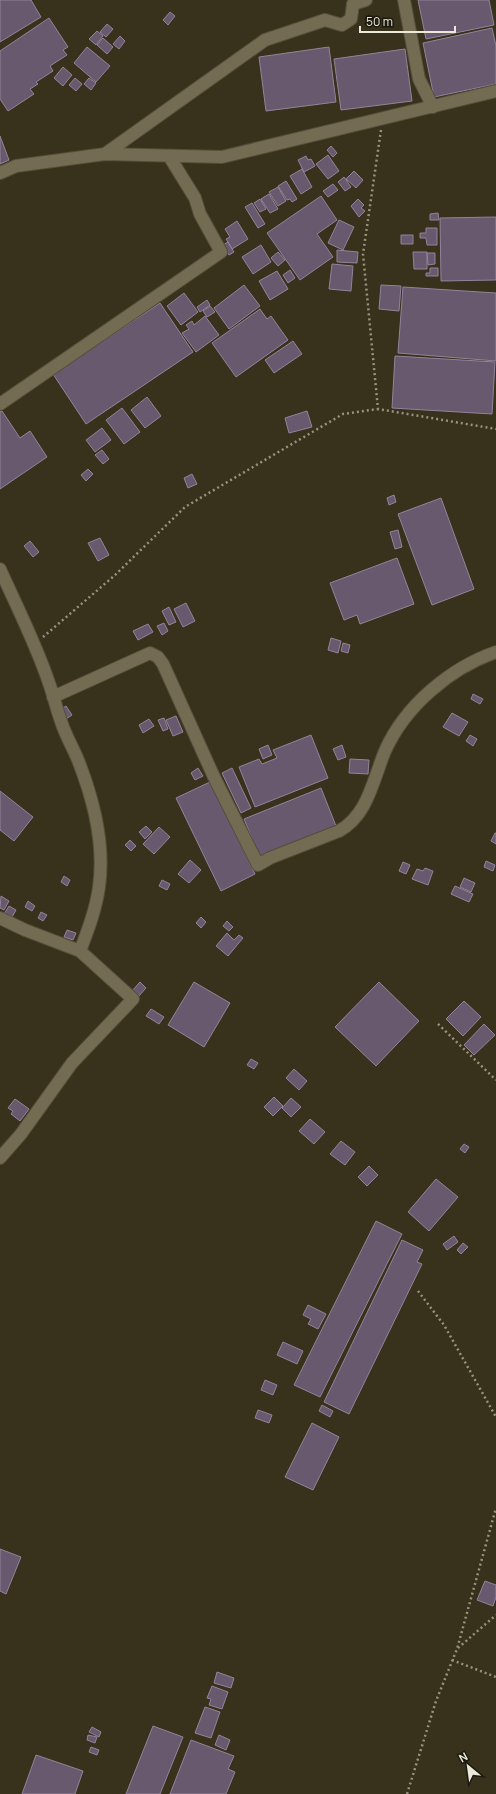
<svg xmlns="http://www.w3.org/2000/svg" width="496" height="1794" font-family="Manrope,sans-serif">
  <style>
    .building { fill: #68596f; stroke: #93849a }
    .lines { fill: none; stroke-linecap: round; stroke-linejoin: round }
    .minor-casing { stroke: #544f3b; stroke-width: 14 }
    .path { stroke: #989280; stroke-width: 2.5; stroke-dasharray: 2 3; stroke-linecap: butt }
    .minor { stroke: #736c53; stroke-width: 12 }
  </style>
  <rect width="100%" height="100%" fill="#38311b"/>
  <path class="building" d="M0,0H31L41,17L0,42Z
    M418,0H489L494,25L426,39Z
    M170,12L175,16L168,25L163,20Z
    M49,18L68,47L63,50L67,55L50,66L53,71L36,82L38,84L30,89L34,94L8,111L0,99V51Z
    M107,24L113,29L106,37L100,32Z
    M492,28L496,46V84L434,97L423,43Z
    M97,31L103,36L96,45L89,39Z
    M120,36L125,41L119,49L113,44Z
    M103,38L113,47L107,54L97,45Z
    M87,47L110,66L96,82L74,63Z
    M329,47L336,102L266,111L259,57Z
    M405,49L412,101L341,110L334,59Z
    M63,67L72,75L63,86L54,78Z
    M75,78L82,84L76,91L69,85Z
    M89,78L96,83L91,90L84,84Z
    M0,136L9,160L0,164Z
    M331,146L337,153L333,157L327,150Z
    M328,155L339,171L328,179L316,164Z
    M306,156L308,160L311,159L315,166L304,172L298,160Z
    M302,169L312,187L301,194L290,176Z
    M354,171L363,180L356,188L346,179Z
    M344,177L351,187L345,191L338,182Z
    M286,181L297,199L292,202L290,199L287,200L278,186Z
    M333,184L338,190L328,197L323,191Z
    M278,187L286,201L278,206L269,192Z
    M269,194L278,209L270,213L261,199Z
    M321,196L337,220L317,234L333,257L300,280L267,233Z
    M260,199L266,209L260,212L254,203Z
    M358,199L364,205L361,208L365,211L359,217L351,206Z
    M252,203L265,224L258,228L245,207Z
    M438,213L439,220H430V214Z
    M496,217V280L441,281L440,218Z
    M339,220L354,227L343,250L328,243Z
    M237,221L248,239L232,249L226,239L230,237L225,229Z
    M426,228H437V245H427L426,238H420V233H426Z
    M401,235H413V244H401Z
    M228,242L234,252L229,255L223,245Z
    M261,245L271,262L253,274L242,257Z
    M337,250L358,252L357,263L337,262Z
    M278,252L285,260L278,266L271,258Z
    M413,252H427V269H414Z
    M427,253H435V264L428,265Z
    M332,264L353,266L351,291L329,289Z
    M430,268H438V276H426V273H430Z
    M290,270L295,278L288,283L283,275Z
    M277,271L288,289L270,300L259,281Z
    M244,285L260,306L229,329L214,308Z
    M381,285L401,286L399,311L379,309Z
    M403,287L496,293V361L398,353Z
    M184,293L198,312L181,325L167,306Z
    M207,300L210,305L200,312L197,307Z
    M160,303L193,352L86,424L53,374Z
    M210,306L215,312L207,317L203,311Z
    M260,309L267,319L271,316L288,340L236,377L212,343Z
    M205,316L219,335L196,352L182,333L189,329L186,325L192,321L194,325Z
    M293,341L302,354L274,373L265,360Z
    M395,356L495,362L492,414L392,408Z
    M147,397L161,416L145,428L131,410Z
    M122,408L140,432L124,444L106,420Z
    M2,411L20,438L30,431L47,457L0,489V412Z
    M307,411L312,427L289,433L285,418Z
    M102,428L111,440L95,452L86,440Z
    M102,450L109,459L103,464L95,455Z
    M88,469L93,474L86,481L81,475Z
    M192,474L197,484L188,488L184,478Z
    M394,495L396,502L389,505L387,498Z
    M441,498L474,589L432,605L398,514Z
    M398,530L402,547L395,549L390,532Z
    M100,538L109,555L98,561L88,543Z
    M30,541L39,552L33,557L24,546Z
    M397,558L414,604L360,624L357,615L344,620L330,583Z
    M186,603L195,621L183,627L174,609Z
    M169,607L176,622L169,625L162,611Z
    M164,623L168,631L162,635L157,626Z
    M148,624L153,632L138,640L133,631Z
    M331,638L341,641L338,653L328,650Z
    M343,643L350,645L348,653L341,651Z
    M473,694L483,699L480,704L471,699Z
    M66,706L72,715L66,719L60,710Z
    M452,713L468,722L459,736L443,727Z
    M176,716L183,732L173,736L166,720Z
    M164,718L168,729L163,731L158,720Z
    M149,719L154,726L143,733L139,725Z
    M311,735L328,778L255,807L239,767L259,759L262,764L277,758L273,750Z
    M470,735L477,739L473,746L466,741Z
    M268,745L272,755L263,759L259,749Z
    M342,745L346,757L338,760L333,749Z
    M350,759L369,760L368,774L349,773Z
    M198,768L203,776L195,780L191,773Z
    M232,768L251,808L241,813L222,773Z
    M210,782L255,874L221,891L176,798Z
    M321,788L336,826L260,858L244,819Z
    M0,791L33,817L14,841L0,830Z
    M146,826L152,832L145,839L139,832Z
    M159,827L170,837L154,854L143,844Z
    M495,833H496V844L491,841Z
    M130,840L136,846L131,851L125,845Z
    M190,860L201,870L189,883L178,874Z
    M486,861L495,865L493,871L484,867Z
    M403,862L410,865L406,874L399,871Z
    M425,868L433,871L428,885L412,879L417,869L423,871Z
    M64,876L70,880L67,886L61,882Z
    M464,878L475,883L471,892L460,887Z
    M162,880L170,884L167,890L159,886Z
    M455,886L473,894L469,902L451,894Z
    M1,896L9,901L4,910L0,908Z
    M28,901L35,906L32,911L25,907Z
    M9,906L16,910L11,919L4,914Z
    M41,912L47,915L43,921L38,918Z
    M201,917L206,922L201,928L196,923Z
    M227,921L233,927L229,931L223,926Z
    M67,930L76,933L73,940L64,937Z
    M227,933L234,940L239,935L243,938L228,956L216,946Z
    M140,982L146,988L138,997L132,991Z
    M194,982L230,1003L204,1047L168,1025Z
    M379,982L419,1021L376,1066L335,1027Z
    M464,1001L481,1017L463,1036L446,1019Z
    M151,1009L164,1017L159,1024L146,1016Z
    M484,1024L495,1035L474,1055L464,1045Z
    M251,1059L258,1063L254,1069L247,1065Z
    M294,1069L307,1081L299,1090L286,1078Z
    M274,1097L283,1106L273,1116L264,1107Z
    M291,1098L301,1107L291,1117L282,1108Z
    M15,1099L29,1109L20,1121L11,1114L13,1111L8,1108Z
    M310,1119L325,1132L314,1144L299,1131Z
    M341,1141L355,1152L345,1165L330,1154Z
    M464,1144L469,1147L465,1153L460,1149Z
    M369,1166L378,1175L367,1186L358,1177Z
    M436,1179L458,1197L429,1231L408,1212Z
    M376,1221L402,1234L320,1397L294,1385Z
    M454,1236L458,1242L447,1250L443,1244Z
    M402,1240L423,1250L417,1262L422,1264L349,1414L324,1402Z
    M463,1243L468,1247L461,1254L457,1250Z
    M308,1305L326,1314L318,1329L308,1324L311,1319L303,1315Z
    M283,1342L303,1351L297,1364L277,1355Z
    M265,1380L277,1385L273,1395L261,1390Z
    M322,1405L333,1411L330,1417L319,1411Z
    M258,1410L272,1415L269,1423L255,1418Z
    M312,1423L339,1437L313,1490L285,1477Z
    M0,1549L21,1557L6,1594L0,1591Z
    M485,1581L496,1585V1597L493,1606L477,1600Z
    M217,1672L234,1678L231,1688L214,1683Z
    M212,1686L228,1692L222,1709L209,1705L211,1699L207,1698Z
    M205,1707L220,1712L211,1738L195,1733Z
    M153,1726L183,1737L160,1794H126Z
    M92,1727L101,1732L99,1737L89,1732Z
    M88,1735L97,1737L95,1743L87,1740Z
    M219,1735L230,1740L226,1750L215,1745Z
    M191,1740L234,1756L228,1769L235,1772L226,1794H170Z
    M91,1747L99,1750L97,1755L89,1752Z
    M36,1755L83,1771L75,1794H22Z"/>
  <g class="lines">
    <g class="minor-casing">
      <path id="minor" d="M404,0L419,79L433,107
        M105,154L265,40L325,20L342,25L351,19L353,4L366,0
        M0,173L16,166L105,154L222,157L496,91
        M0,404L221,252L200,214L195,198L169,156
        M0,569C17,607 36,644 49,683C54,697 57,711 62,724C66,736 73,748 78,760C93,798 105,845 99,887C96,909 88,930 80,951
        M53,697L150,653L158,657L163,664L214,777L258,865L270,858L339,831C368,815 373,780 385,751C405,706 450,668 496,652
        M0,918L25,930L80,951L133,999L72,1063L21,1134L0,1158"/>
    </g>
    <path class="path" d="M381,130L363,254L378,409L496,429
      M43,637L114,576L185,507L343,414L378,409
      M438,1024L496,1080
      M418,1291L444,1325L496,1417
      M458,1648L496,1615
      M452,1660L496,1677
      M407,1794L436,1701L457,1649L496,1508"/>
    <use href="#minor" class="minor"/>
  </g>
  <g transform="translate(468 1766) rotate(331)" stroke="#1c190f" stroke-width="3" paint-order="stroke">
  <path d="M0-3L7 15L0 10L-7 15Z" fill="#ece8da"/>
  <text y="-6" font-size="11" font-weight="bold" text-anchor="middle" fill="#ece8da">N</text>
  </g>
  <path d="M360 26v6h95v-6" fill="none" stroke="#ece8da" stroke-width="2"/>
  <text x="366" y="26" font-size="12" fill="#ece8da" stroke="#1c190f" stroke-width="3" paint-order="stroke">50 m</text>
</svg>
